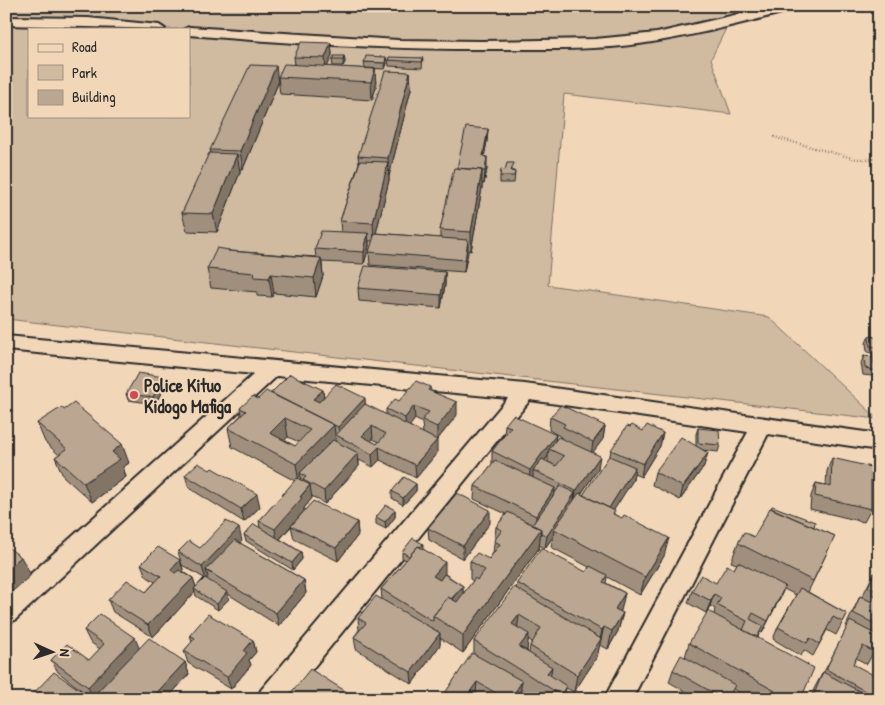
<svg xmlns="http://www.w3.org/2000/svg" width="885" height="705" font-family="'Patrick Hand',sans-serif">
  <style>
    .green { fill: #d0baa0; stroke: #7e7266; fill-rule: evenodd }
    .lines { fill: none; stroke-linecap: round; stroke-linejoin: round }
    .minor-casing { stroke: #2b2b2b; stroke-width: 4 }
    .path { stroke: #2b2b2b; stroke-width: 2.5; stroke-dasharray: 0.5 2.5; stroke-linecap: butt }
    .minor { fill: #f1d6b8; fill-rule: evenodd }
    .wall { fill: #a08f7d; stroke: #2b2b2b; fill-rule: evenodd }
    .shaded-wall { fill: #827466; stroke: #2b2b2b }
    .building { fill: #baa691; stroke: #2b2b2b; fill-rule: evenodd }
    .poi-dot { fill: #d1495b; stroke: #f1d6b8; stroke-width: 2 }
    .labels { text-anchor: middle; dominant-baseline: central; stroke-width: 4; stroke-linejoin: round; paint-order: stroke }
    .poi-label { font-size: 18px; font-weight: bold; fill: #2b2b2b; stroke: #f1d6b8; text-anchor: start }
  </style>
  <rect width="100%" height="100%" fill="#f1d6b8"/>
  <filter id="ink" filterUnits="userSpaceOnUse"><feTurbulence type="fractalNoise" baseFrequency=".02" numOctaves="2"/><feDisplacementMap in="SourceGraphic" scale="10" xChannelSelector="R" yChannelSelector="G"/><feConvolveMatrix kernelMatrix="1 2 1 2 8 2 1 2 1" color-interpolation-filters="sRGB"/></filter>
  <g filter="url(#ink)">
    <path class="green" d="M6,6H737L711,59L731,114L564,94L548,285L769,317L878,419L6,319ZM29,29H189V116H29Z"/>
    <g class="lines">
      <g class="minor-casing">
        <path id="minor" d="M773,6H799L798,9C745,22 692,37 639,44C595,50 550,49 506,49C400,50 295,44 189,35V29H184L189,27L398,40L482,41L595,39L657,33Z
          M6,17L88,18L159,25L165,29L6,25Z
          M6,336L525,384L879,434V450L768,434L632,699H604L748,432L530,400L288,699H257L261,690L508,398L277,376L15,620L6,623V596L254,374L6,350Z"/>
      </g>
      <path class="path" d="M774,137L856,159H879"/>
      <use href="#minor" class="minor"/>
    </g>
    <path class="wall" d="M331,43L332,55L327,67L375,69L376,87L372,100L280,94L278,77L295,65L294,57Z
      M344,56L345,62L343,66H333L332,60Z
      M423,58L422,68L389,66L388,60Z
      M364,62L387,63L385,69L365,68Z
      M410,72L411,89L389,176V180L376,233L440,238V230L457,168L488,129L487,141L484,156L487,169L484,184H482V188L471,251L468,250L464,272L370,265L369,252L373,241H369V246L364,264L322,262L323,276L316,297L274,293L272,297L257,296V292L211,288L207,269L229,250L230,251L316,257L315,249L341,232L340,221L359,163L358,156Z
      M278,83L243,169H240V172L217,232L187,231L182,213L211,153L210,150Z
      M505,170H513V171L515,172L514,183H500V176Z
      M445,272V285L441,308L359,301L358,288Z
      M869,336L879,338V384L875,383L873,375L872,376L863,375L861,363L864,356L872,357L873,353L867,352L866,343Z
      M164,377L166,384L155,404L128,400L126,394Z
      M430,387L431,391L457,415L437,440L425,435L437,453L416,478L380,460L373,467L359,460V466L325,504L312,496V498L304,508V511L357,522L358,535L338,561L294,539L291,526L296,521L280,539L301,552L302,559L293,570L246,541L244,535L260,528L259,521L295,481L232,447L228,428L241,415L240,408L271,393L323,390L324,397L366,405L386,415V409L399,401ZM415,419L422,423L423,433L409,426ZM288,437L299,442L295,446L284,440ZM373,439L379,442L377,444L371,441Z
      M550,417L605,426L603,439L592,453L598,469L581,494L583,495L610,456L611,450L643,431L663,433L660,446L641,477L634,474L633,480L613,510L614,514L664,556L640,595L607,577L606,583L625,593L620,612L623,613L618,631L608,649L600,645L599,647L597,657L574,692L566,688L564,699H536L521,689L520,693L517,699H485L476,693L441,699L474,653V641L516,589L517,583L586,572L589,567L551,547L553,537L545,548L539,545V548L463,653L440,638V645L412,684L356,649L354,637L359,630L358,618L382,599L381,589L406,560L402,558V552L423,544V549L445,574L463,586V594L473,581L470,579V561L489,559L493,553L496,527L506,514L474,499L475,486L492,464V451L504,436L505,425L556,435L555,440L561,438V437L549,430ZM548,456V462L556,466L545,461ZM528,639L532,642L530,646L529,653L527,651Z
      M37,423L129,463L123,467L126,477L92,502L63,476L55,457L59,455L45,442Z
      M698,428L720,445L718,452L702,450L704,466L680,500L652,485L655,472L696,446V434Z
      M832,458L871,509L864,522L810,509L811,496L816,483L826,485L827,471Z
      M210,470L260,507L244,522L189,488L185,475Z
      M416,484V491L403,505L392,498V491Z
      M395,510V517L386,529L376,524V517Z
      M490,523L463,559L429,540L428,528Z
      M814,527L835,536L808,592L847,614L836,635L827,630L813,656L804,650L801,656L773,639L778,627L796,595L784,589L762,633L760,632L758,637L801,699H751L733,689L729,699H697V698L669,682L673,670L685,657L689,643L714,614L715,609L710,606L706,613L688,603L692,591L716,583L734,569L737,564L731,562L738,543L754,537Z
      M242,541L240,543L304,580L306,593L279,626L228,594L229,599L218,610L196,596L195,592L153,637L113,612L108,600L146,592L155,582L146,576L141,564L180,560L184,572L193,578L196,587L204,578L182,565L178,552Z
      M874,573L879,575V642L867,664L856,658L853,664L879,699H810L814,689L823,672H824L848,626H846L854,609L860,596L862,597Z
      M84,630L185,662L189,674L167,699H99L98,696L95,699H93L58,672L51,660H89L100,649L90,642Z
      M190,635L253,640L256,652L249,660L251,665L231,689L188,663L184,651L192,642Z"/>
    <path class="shaded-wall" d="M331,43L332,55L326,70L325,58Z
      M344,56L345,62L343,66V60Z
      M386,57L387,63L385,69V63Z
      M276,66L278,83L243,169L240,151Z
      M375,69L376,87L372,100L371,82Z
      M410,72L411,89L389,176L388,158Z
      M488,129L487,141L482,169L483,156Z
      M237,154L240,172L217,232L213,214Z
      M487,157V169L484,184L485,171Z
      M388,162L389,180L374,241L373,223Z
      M482,170V188L471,251V232Z
      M368,233L369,246L364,264V252Z
      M468,240V253L464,272L465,260Z
      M321,258L323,276L316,297L314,278Z
      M445,272V285L441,308V295Z
      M271,274L274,293L272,297L269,278Z
      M164,377L166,384L155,404L153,397Z
      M323,390L324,403L315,412L313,399Z
      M365,398L366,411L339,437L338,427Z
      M457,402V415L437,440V427Z
      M414,406L415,419L406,431L405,418Z
      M285,418L288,437L273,452L270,433Z
      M334,425L336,444L300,473L301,481L299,483L296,464Z
      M372,426L373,439L363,449L362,436Z
      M605,426L603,439L591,455L593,442Z
      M663,433L660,446L641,477L643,464Z
      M556,435L554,448L549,449L548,456L537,472L533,470V478L529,483L530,470Z
      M437,440V453L416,478L415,465Z
      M122,444L129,463L123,467L126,477L92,502L84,483L112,452Z
      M379,447L380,460L373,467L372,454Z
      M358,453L359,466L325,504L324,491Z
      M708,453L704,466L680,500L683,487Z
      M600,456L598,469L574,504L576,491Z
      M635,467L633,480L607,521L609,508Z
      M416,484V491L403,505V498Z
      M310,485L312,498L304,508V511L277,542L275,529Z
      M555,488L554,501L535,529L536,516Z
      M575,493L573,506L554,529L553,537L545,548L547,536Z
      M257,494L260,507L244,522L241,509Z
      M395,510V517L386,529L385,522Z
      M490,510V523L463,559V546Z
      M357,522L358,535L338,561L336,548Z
      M239,528L242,541L211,574L206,570L208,577L206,580L202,567Z
      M541,529L539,548L463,653V635Z
      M669,538L664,556L640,595L645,577Z
      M301,552L302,559L293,570L292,563Z
      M21,557L31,575L6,597V570Z
      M180,560L184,573L175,583L171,570Z
      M445,562V574L433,588V576Z
      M193,578L197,590L194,589L195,592L153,637L148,625Z
      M304,580L306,593L279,626L276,613Z
      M463,586V598L436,618Z
      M785,586L780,598L762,633L768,621Z
      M227,592L229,599L218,610L217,604Z
      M625,593L621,611L611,627L615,609Z
      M714,594L710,606L706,613L711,601Z
      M623,613L618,631L608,649L612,631Z
      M519,615L517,633L512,624Z
      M604,627L597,657L574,692L577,675L600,639L602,630Z
      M440,633V645L412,684L411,672Z
      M529,634L527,651L519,647Z
      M135,638L140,650L96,693L98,696L94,699L88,687Z
      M253,640L256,652L249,660L251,665L231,689L227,677L244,651Z
      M185,662L189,674L167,699H151Z
      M552,667L549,684L547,673Z
      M522,681L520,693L517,699H511Z
      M477,682L476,693L473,699L469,693Z
      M566,686L564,699H560L561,695Z
      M83,692L87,699H77Z"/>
    <path class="building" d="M301,42L331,43L325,58L294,57Z
      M334,56H344L343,60H332Z
      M366,56L386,57L385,63L364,62Z
      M389,57L423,58L422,62L388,60Z
      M284,64L375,69L371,82L278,77Z
      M250,65L276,66L240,151L210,150Z
      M385,71L410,72L388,158L358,156Z
      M466,127L488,129L483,156L487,157L485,171H482V170L457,168Z
      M209,153L237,154L213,214L182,213Z
      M360,161L388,162L373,223L340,221Z
      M507,163H514L511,171L515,172L514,176H500L501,169L505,170Z
      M454,168L482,170L471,232L440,230Z
      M321,231L368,233L364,252L315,249Z
      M375,233L468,240L465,260L369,252Z
      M217,248L229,250L228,251L321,258L314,278L271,274L269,278L254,277L255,273L207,269Z
      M365,266L445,272L441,295L358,288Z
      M869,336L879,338V347L870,346Z
      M876,348L879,349V363Z
      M864,356L873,357L875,370L865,368Z
      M138,373L164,377L153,397L126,394Z
      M290,374L323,390L313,399L319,402L336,384L365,398L338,427L271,393Z
      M416,381L430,387L428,390L457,402L437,427L422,420L429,412L414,406L405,418L386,409L395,399L399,401Z
      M266,391L334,425L296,464L228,428L246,411L240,408L253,396L258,399ZM285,418L310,430L295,446L270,433Z
      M74,403L122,444L112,452L120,459L84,483L55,457L67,449L37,423L62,407L64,410Z
      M365,404L437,440L415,465L379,447L372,454L336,435ZM372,426L386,434L377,444L362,436Z
      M561,405L605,426L593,442L563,427L565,424L550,417Z
      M513,415L556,435L530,470L492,451L511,427L505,425Z
      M632,425L643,431L647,425L663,433L643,464L611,450L627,426L630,427Z
      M698,428L719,430L720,445L698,443Z
      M558,437L600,456L576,491L533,470L542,459L556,466L564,456L549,449Z
      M681,437L708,453L683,487L655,472Z
      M333,440L358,453L324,491L303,480L306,477L300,473Z
      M609,456L635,467L609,508L583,495Z
      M832,458L871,467V509L815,496L816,483L831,487Z
      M495,460L555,488L536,516L475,486Z
      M198,463L210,470L212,468L257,494L241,509L185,475Z
      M404,477L416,484L403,498L392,491Z
      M297,478L310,485L300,497L302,498L275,529L259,521Z
      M560,486L575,493L547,536L541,533V529L532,525Z
      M457,493L490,510L463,546L428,528Z
      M579,493L615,511L613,514L622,518L624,515L669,538L645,577L554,529Z
      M313,501L357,522L336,548L291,526Z
      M386,505L395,510L385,522L376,517Z
      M772,506L815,522L814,527L771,508Z
      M770,508L835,536L813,581L738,543L744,532L754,537Z
      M508,512L541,529L463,635L433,616L448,597L457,602L475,578L477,580L485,570L470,561L477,553L489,559L500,544L494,541L502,530L496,527Z
      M226,521L239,528L202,567L178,552L189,541L200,548Z
      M254,524L301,552L292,563L244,535Z
      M413,538L423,544L420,547L418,546L409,556L402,552Z
      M235,540L304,580L276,613L206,570Z
      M6,546L21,557L6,570Z
      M418,546L445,562L433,576L440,580L444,574L463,586L451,599L448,597L433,616V621L381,589Z
      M158,547L180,560L171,570L175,573L179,570L193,578L148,625L108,600L127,580L146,592L161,576L141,564Z
      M541,548L586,572L590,566L607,575L603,582L625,593L615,609L623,613L612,631L604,627L602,630L517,583Z
      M738,562L785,586L768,621L753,613L750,619L763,626L757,637L743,630L747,621L717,605L721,598L714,594L711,601L692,591L701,575L716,583L727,565L734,569Z
      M874,573L879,575V626L853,613L860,596L872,602L876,591L868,587Z
      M205,578L227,592L217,604L194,589Z
      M514,587L601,639L577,675L530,646L541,628L519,615L512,624L529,634L519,647L552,667L547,673L566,686L561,695L474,641Z
      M800,588L847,614L843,622L833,617L819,644L810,638L807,643L778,627Z
      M376,596L440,633L411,672L354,637L366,623L358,618Z
      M708,611L814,668L801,699H772L775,691L689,643Z
      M100,614L135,638L88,687L51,660L67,644L89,660L104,644L84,630Z
      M208,614L253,640L244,651L247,653L227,677L184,651L195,638L190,635Z
      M850,621L879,636V642L874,652L863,646L853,664L879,678V699L826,669Z
      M149,638L185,662L151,699H104L96,693Z
      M472,653L522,681L511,699H506L477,682L469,693L479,699H441Z
      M681,655L735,685L728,699H724L673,670Z
      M310,669L358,699H286Z
      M54,672L83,692L77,699H28Z
      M823,672L874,699H812Z
      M699,695L704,699H697Z"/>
  </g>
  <circle class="poi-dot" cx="134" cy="395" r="5"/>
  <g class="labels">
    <g class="poi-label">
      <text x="144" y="385">Police Kituo<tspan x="144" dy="21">Kidogo Mafiga</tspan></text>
    </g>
  </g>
  <rect width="885" height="705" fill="none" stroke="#f1d6b8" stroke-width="25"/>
  <rect x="12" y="12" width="860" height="680" fill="none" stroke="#2b2b2b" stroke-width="2" filter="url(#ink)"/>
  <rect x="28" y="28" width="162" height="90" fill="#f1d6b8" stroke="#a29280"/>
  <rect x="38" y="44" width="25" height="8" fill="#f1d6b8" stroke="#a29280"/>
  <text x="72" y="52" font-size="15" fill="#2b2b2b">Road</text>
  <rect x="38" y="65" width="25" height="15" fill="#d0baa0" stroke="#a29280"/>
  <text x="72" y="78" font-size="15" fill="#2b2b2b">Park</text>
  <rect x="38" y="90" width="25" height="15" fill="#baa691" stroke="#a29280"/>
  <text x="72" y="102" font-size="15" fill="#2b2b2b">Building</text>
  <g transform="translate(52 652) rotate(93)" stroke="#f1d6b8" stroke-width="4" paint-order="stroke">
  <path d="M0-4L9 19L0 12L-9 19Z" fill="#2b2b2b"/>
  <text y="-8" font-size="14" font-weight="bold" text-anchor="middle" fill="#2b2b2b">N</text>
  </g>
</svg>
